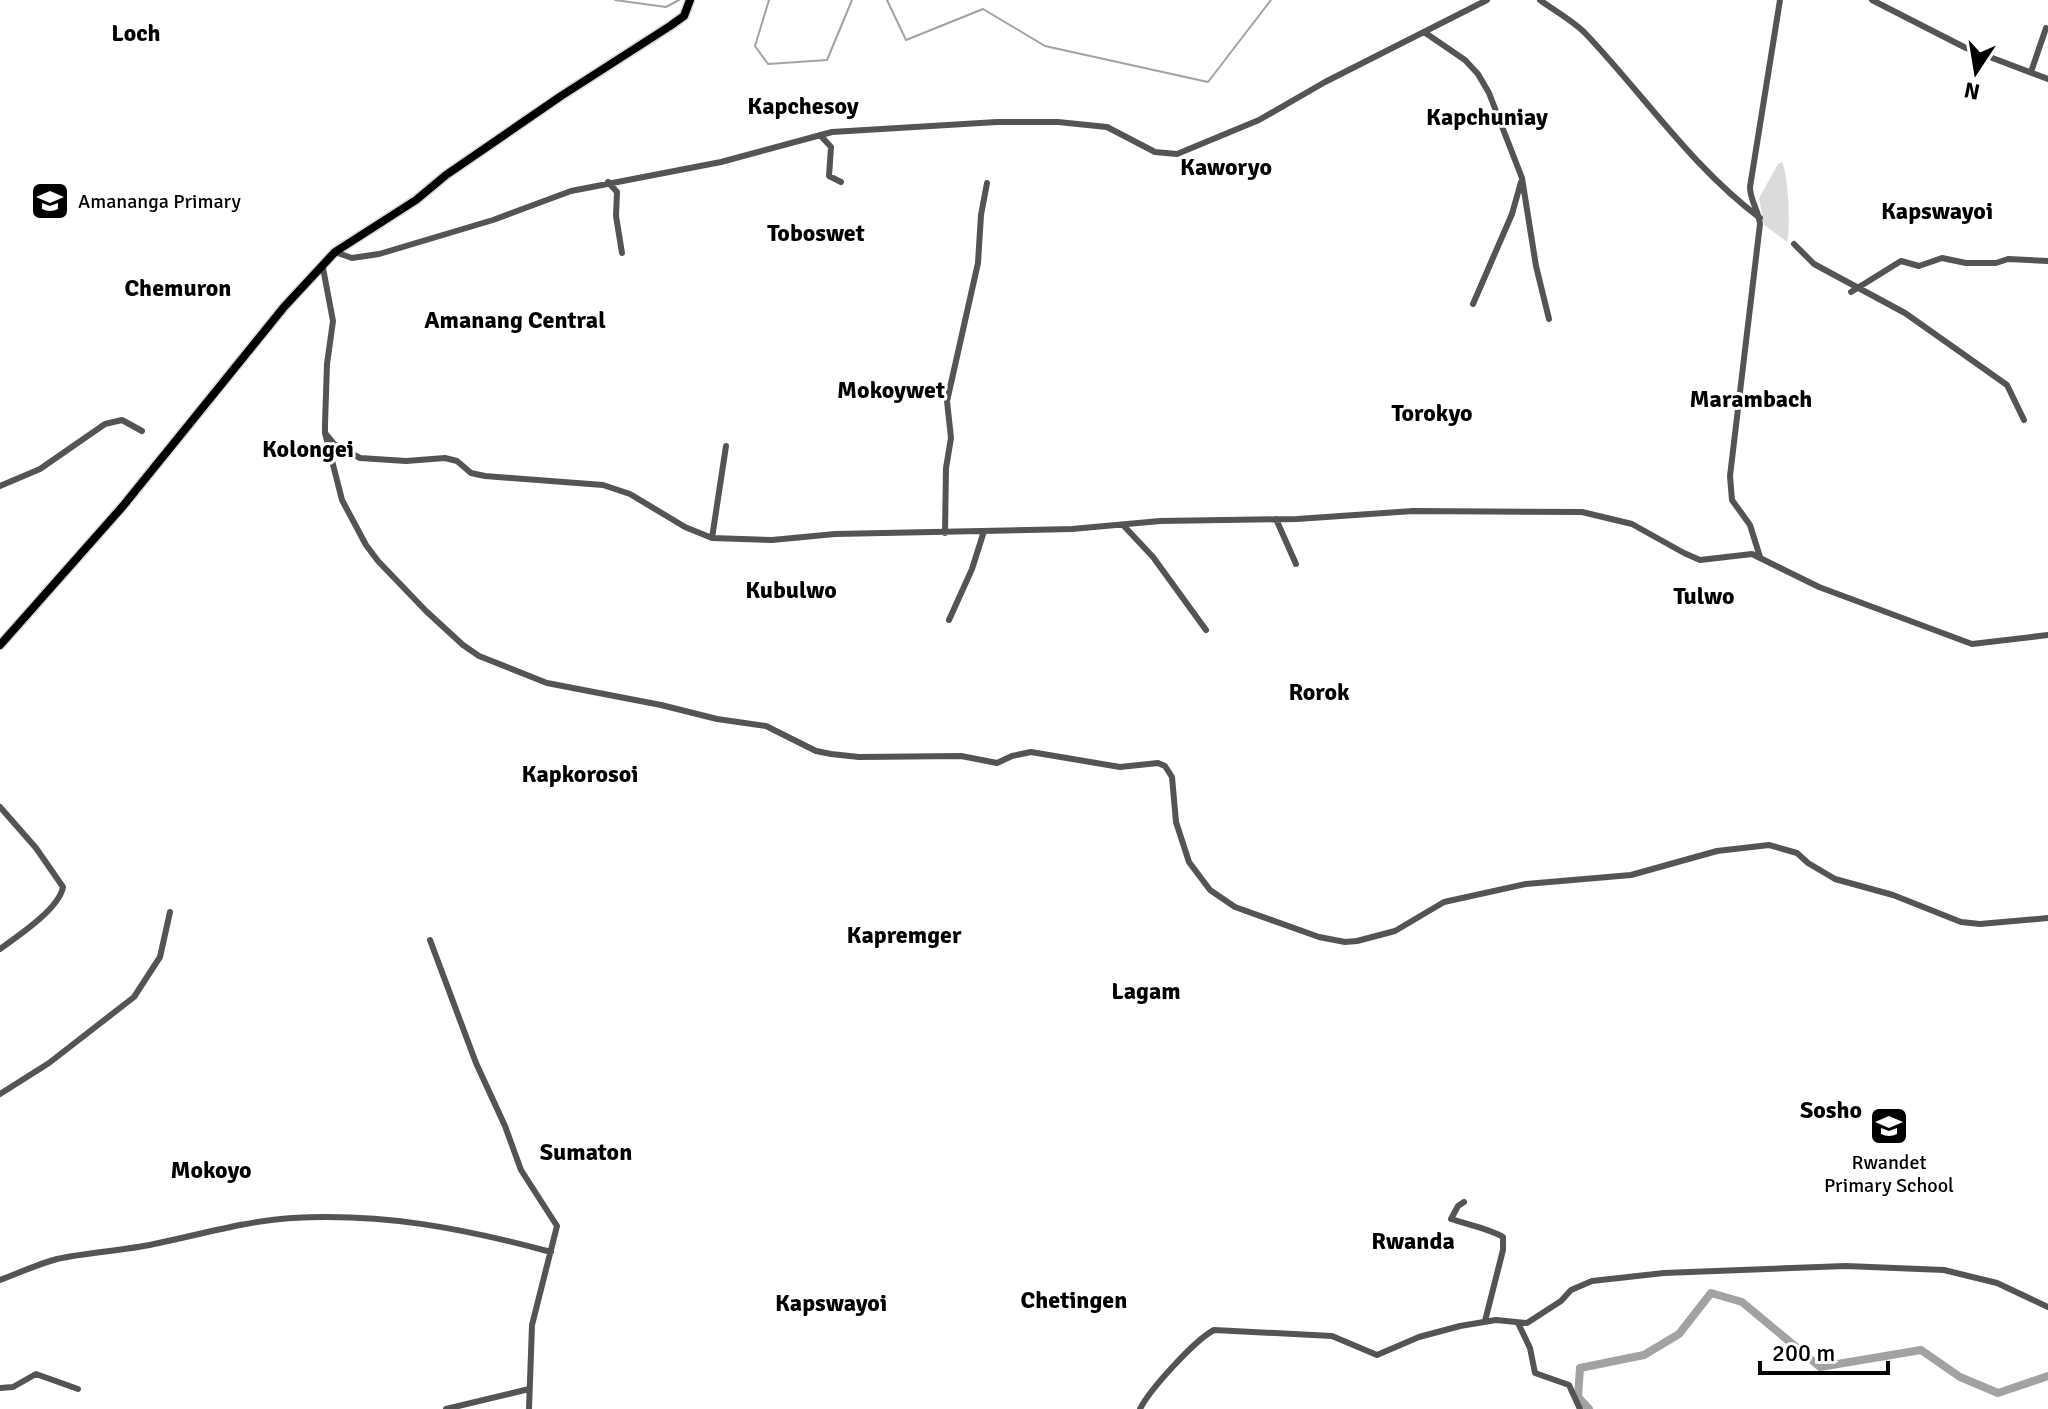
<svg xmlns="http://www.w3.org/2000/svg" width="2048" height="1409" font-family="Signika,sans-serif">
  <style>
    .green { fill: #dbdbdb }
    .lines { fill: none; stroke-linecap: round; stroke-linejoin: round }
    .stream { stroke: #a2a2a2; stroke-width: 2 }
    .river { stroke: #a2a2a2; stroke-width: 8 }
    .major-casing { stroke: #dbdbdb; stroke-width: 11 }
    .minor { stroke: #545454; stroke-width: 6 }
    .major { stroke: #000; stroke-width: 8 }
    .labels { text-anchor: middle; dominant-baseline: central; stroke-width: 6; stroke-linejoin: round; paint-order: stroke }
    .poi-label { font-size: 20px; fill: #000; stroke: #fff; text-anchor: start }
    .quarter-label { font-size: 24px; font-weight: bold; fill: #000; stroke: #fff }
  </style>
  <rect width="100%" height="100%" fill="#fff"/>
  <path class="green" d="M1782,162C1788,174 1791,228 1787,242L1764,225L1759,198L1778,164Z"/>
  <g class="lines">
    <path class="stream" d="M615,0L666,7L679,0
      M769,0L755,46L768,64L827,60L852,0
      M887,0L906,40L983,9L1045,46L1208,82L1271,0"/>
    <path class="river" d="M1589,1409L1578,1397L1580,1368L1644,1355L1679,1334L1711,1293L1742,1302L1820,1367L1921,1350L1960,1377L1998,1393L2048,1376"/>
    <g class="major-casing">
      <path id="major" d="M0,645L123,506L284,307L335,252L416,200L446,175L561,96L670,26L684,16L690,0"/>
    </g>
    <path class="minor" d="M1540,0C1555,11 1573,21 1585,33C1644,95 1691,166 1760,218
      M1872,0L1966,48L2048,79
      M1424,32L1465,60L1478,74L1489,93L1522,178L1536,266L1549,319
      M2031,72L2046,28
      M820,135L831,147L829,176L841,182
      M608,182L617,192L616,216L622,253
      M1794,244L1814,264L1905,313L2007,385L2024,420
      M335,252L352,258L379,254L493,220L571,191L721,162L832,132L997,122H1058L1107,127L1155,152L1177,154L1259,120L1325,82L1487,0
      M323,268L333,321L327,364L325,424V433L334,444L360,458L406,461L445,458L457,461L471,473L485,476L603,485L630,494L685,527L712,538L772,540L835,534L1072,529L1160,521L1297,519L1413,511L1582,512L1632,524L1684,553L1700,560L1752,554L1819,587L1972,644L2048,635
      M1851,292L1901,261L1919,266L1942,258L1966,263H1996L2008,259L2048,261
      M1473,304L1512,214L1521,182
      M325,433L342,500L366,545L378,561L426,611L463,645L479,656L547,683L661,705L717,719L766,726L816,751L831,754L859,757L961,756L997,763L1012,756L1031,752L1120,767L1158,763L1165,766L1172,777L1176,822L1189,862L1210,890L1235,907L1319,937L1345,942L1357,941L1395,931L1444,902L1526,884L1631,875L1717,851L1769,845L1797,853L1808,863L1835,879L1893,895L1961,922L1980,924L2048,918
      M0,486L40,469L105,424L122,420L142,431
      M1276,519L1296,564
      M1123,525L1153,557L1206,630
      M945,533L946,468L951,438L947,401L978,263L981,215L987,183
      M712,538L726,446
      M1760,557L1750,525L1732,500L1730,476L1760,224C1759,211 1750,201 1750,187L1780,0
      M949,620L972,569L984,531
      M0,807L36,848L63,887C59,909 18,936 0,949
      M430,940L476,1063L505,1126L521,1170L557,1226L532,1325L529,1409
      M0,1094L49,1063L134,997L160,957L170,912
      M1464,1202L1458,1206L1451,1219C1466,1224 1491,1229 1503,1237V1250L1485,1321
      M0,1280C19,1273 38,1264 57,1259C89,1252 122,1251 154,1244C199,1235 245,1221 292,1218C384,1213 462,1228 551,1252
      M1518,1323L1530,1348L1535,1373L1569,1385L1580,1409
      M0,1388L13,1387L36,1374L78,1389
      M446,1409L529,1389
      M1140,1409C1150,1389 1195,1340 1214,1330L1332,1336L1377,1355L1419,1337L1460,1326L1496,1320L1527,1323L1561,1301L1571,1290L1592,1281L1664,1273L1846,1266L1944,1270L1997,1283L2048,1307"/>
    <use href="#major" class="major"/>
  </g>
  <defs>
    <g id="school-square" transform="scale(2)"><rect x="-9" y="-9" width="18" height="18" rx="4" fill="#000" stroke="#fff"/><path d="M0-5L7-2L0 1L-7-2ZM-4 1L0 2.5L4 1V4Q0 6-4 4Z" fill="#fff"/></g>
  </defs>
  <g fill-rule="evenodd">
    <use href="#school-square" x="50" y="201"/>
    <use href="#school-square" x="1889" y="1126"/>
  </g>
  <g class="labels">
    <g class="poi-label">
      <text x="78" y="201">Amananga Primary</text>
      <text x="1889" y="1162" text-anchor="middle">Rwandet<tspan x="1889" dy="23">Primary School</tspan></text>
    </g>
    <g class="quarter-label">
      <text x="136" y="33">Loch</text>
      <text x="803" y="106">Kapchesoy</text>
      <text x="1487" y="117">Kapchuniay</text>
      <text x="1226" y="167">Kaworyo</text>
      <text x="1937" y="211">Kapswayoi</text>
      <text x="816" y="233">Toboswet</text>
      <text x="178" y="288">Chemuron</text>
      <text x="515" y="320">Amanang Central</text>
      <text x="891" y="390">Mokoywet</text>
      <text x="1751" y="399">Marambach</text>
      <text x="1432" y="413">Torokyo</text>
      <text x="308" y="449">Kolongei</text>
      <text x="791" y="590">Kubulwo</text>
      <text x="1704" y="596">Tulwo</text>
      <text x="1319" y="692">Rorok</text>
      <text x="580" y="774">Kapkorosoi</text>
      <text x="904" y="935">Kapremger</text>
      <text x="1146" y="991">Lagam</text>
      <text x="1831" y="1110">Sosho</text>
      <text x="586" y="1152">Sumaton</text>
      <text x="211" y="1170">Mokoyo</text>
      <text x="1413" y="1241">Rwanda</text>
      <text x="1074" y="1300">Chetingen</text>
      <text x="831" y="1303">Kapswayoi</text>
    </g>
  </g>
  <g transform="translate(1976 72) rotate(192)" stroke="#ffffff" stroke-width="6" paint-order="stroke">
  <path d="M0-6L14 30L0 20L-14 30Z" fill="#000000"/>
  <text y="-12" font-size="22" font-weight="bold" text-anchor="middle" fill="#000000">N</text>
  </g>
  <path d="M1760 1361v12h128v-12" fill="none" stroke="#000000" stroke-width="4"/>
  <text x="1772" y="1361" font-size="24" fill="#000000" stroke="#ffffff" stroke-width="6" paint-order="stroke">200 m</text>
</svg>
